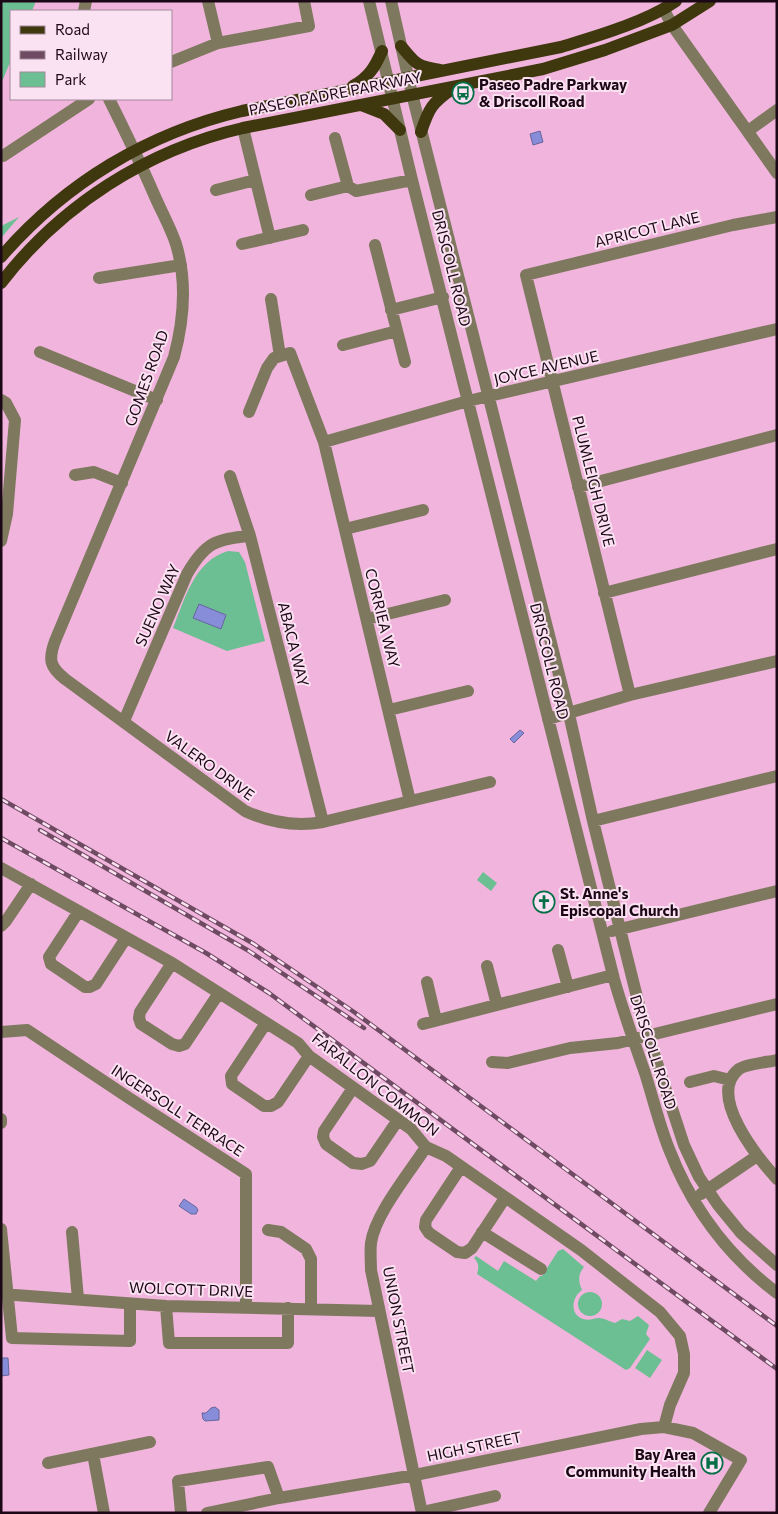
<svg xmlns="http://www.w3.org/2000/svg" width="778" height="1514" font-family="Commissioner,sans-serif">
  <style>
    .green { fill: #6cbf93 }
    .water { fill: #878dd8; stroke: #67659e }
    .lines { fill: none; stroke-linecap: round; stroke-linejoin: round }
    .minor { stroke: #7e795e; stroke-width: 12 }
    .major { stroke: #3f380e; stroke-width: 12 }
    .rail-casing { stroke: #6f4b63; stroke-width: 4.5 }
    .rail { stroke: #fbe2f2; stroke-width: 2.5; stroke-dasharray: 8; stroke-linecap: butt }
    .labels { text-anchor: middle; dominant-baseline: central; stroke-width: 4; stroke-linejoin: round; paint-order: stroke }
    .poi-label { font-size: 15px; font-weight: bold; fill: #1b0715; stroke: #fbe2f2; text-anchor: start }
    .street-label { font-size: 15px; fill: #1b0715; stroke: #fbe2f2 }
  </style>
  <rect width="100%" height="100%" fill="#f1b4dc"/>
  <path class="green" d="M1,1H36L32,11H11V60L1,84Z
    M19,217L1,238V226Z
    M228,551L239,552L245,562L265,641L227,651L173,628C185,599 194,561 228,551Z
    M483,872L497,883L491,891L477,880Z
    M563,1249L584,1267C578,1274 578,1281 582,1290C572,1297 569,1314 583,1319C590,1321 594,1318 599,1318C605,1318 610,1322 615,1323L622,1319L630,1321L638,1316L649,1325L646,1334L650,1339L630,1368L626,1370L477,1274C479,1267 479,1263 474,1258L476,1256L498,1271L504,1261L536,1281L540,1276H542L558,1251Z
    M578 1304a12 12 0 1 1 24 0a12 12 0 1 1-24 0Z
    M647,1350L662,1360L650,1378L635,1368Z"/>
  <path class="water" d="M540,131L543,142L533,145L530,134Z
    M199,604L226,615L221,629L193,618Z
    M520,730L524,733L514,743L510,739Z
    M184,1199L196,1207L198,1210L196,1214H191L179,1206Z
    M1,1358H8L9,1375L1,1376Z
    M215,1407L219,1410V1420L205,1421L203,1419L202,1413H206L211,1408Z"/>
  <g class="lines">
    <path class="minor" d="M208,1L218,43
      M369,1L412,180L614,979C623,1011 634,1042 645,1073C653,1098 659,1124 669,1149C691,1206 728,1256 777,1293
      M391,1L412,94L569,714L593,821L642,1017L684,1145L699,1177L718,1205L741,1233L777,1265
      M664,10L672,25L777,173
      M84,11L86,1
      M171,62L218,43L309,26L304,1
      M109,99C124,129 139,160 153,192C160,209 170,226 176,244C187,281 184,320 174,357L55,641C48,660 50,667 65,679L245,811C271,823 295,827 323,822L490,782
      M243,128L270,238
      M748,131L777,110
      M335,138L348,186
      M3,156L89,99
      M216,190L255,180
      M311,195L348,186L356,191L412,180
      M242,244L303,230
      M375,245L405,362
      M99,278L181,265
      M271,299L280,356
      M391,310L443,297
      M343,345L397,331
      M40,352L157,400
      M1,400L6,403L15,420L7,514L1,541
      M249,412L267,368L274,358L290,353L324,442L410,801
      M324,442L468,401L777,329
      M75,475L94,472L122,483
      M230,476L250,536L323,822
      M578,487L777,435
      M345,529L423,510
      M604,593L777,549
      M367,619L445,600
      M630,695L526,275L733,225L777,217
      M389,710L468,691
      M548,719L630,695L777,661
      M124,721L187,574C205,543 215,539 250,536
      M593,821L777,776
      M1,868L172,963L298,1043L309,1056L411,1129L426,1147L446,1156L581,1250L660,1312L680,1336L684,1354V1373L670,1405L664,1427
      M79,911L49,957L51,964L85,987H90L96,984L126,938
      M1,926L6,921L31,884
      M612,931L777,891
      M558,950L568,987
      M172,963L140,1012L139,1018L141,1024L172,1044L179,1046L185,1044L219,993
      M487,966L497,1005
      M427,982L436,1020
      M266,1023L231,1076L232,1084L264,1106H271L278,1102L309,1056
      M423,1024L613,975
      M1,1032L27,1030L129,1098L246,1174V1307
      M777,1060C768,1062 746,1064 739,1069C706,1095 758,1158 777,1179
      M492,1062L508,1063L570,1048L618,1043L777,1004
      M690,1082L714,1076L730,1080
      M353,1088L324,1131L323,1137L326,1144L353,1163L362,1164L370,1161L398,1120
      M1,1119V1123
      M461,1167L426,1220L425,1227L429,1233L457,1252L465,1253L472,1248L505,1198
      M701,1194L757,1156
      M1,1229L12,1338L130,1341V1304
      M268,1230L281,1232L306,1249L311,1259V1309
      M72,1232L78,1299
      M482,1232L541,1269
      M1,1294L166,1306L379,1311
      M166,1306L169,1343H288V1308
      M93,1454L104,1513
      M48,1463L150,1442
      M422,1512L495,1496
      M181,1513L178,1481L268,1467L279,1498
      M207,1513L279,1498L415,1475L641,1429L664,1427L693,1433L741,1460L709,1513
      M422,1513L371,1270C371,1262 370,1252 371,1243C375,1214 410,1172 426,1147"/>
    <path class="major" d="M401,46C416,64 416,66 440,70
      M353,86C369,77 375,67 382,51
      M361,105L384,114L400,130
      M421,132C429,108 432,103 452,89
      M1,257C65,183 148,133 242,111L561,47C597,36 646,22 676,1
      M1,283C61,205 147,150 243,128L543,69L605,50L672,25L710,1"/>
    <g class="rail-casing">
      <path id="rail" d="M1,799L254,944L354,1012L777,1326
        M40,830L249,951L364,1028
        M1,838L206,953L269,993L777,1369"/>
    </g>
    <use href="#rail" class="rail"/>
  </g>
  <defs>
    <g id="bus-ring" transform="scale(1.125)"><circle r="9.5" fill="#fbe2f2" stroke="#046f46" stroke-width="1.5"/><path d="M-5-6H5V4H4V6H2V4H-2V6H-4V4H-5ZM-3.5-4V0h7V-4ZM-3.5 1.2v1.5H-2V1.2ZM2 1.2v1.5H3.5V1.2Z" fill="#046f46"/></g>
    <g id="church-ring" transform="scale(1.125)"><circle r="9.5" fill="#fbe2f2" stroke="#046f46" stroke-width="1.5"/><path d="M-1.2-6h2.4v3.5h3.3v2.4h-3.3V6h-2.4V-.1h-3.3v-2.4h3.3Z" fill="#046f46"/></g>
    <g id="hospital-ring" transform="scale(1.125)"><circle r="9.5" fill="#fbe2f2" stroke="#046f46" stroke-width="1.5"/><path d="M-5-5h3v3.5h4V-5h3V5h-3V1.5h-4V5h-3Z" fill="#046f46"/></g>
  </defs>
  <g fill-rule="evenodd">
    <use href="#bus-ring" x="463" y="93"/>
    <use href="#church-ring" x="544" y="902"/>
    <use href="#hospital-ring" x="712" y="1463"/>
  </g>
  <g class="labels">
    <g class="poi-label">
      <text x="479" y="84">Paseo Padre Parkway<tspan x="479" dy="17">&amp; Driscoll Road</tspan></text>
      <text x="560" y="893">St. Anne's<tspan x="560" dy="17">Episcopal Church</tspan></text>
      <text x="696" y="1454" text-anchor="end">Bay Area<tspan x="696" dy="17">Community Health</tspan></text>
    </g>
    <g class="street-label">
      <text transform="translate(335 93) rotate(-11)">PASEO PADRE PARKWAY</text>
      <text transform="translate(647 229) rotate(-14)">APRICOT LANE</text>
      <text transform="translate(452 268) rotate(76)">DRISCOLL ROAD</text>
      <text transform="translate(546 367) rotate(-13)">JOYCE AVENUE</text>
      <text transform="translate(146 378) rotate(-70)">GOMES ROAD</text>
      <text transform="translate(594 481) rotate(76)">PLUMLEIGH DRIVE</text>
      <text transform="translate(157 605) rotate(-66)">SUENO WAY</text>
      <text transform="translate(383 618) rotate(76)">CORRIEA WAY</text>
      <text transform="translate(294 644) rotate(76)">ABACA WAY</text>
      <text transform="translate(550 661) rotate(76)">DRISCOLL ROAD</text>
      <text transform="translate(210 765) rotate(36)">VALERO DRIVE</text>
      <text transform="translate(654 1052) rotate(72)">DRISCOLL ROAD</text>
      <text transform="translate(376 1084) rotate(38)">FARALLON COMMON</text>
      <text transform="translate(178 1110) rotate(33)">INGERSOLL TERRACE</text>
      <text transform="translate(191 1289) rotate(2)">WOLCOTT DRIVE</text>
      <text transform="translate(399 1320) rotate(79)">UNION STREET</text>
      <text transform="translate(474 1446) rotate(-12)">HIGH STREET</text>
    </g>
  </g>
  <rect width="778" height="1514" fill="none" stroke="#1b0715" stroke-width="5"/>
  <rect x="10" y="10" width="162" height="90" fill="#fbe2f2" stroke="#a18a9a"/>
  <rect x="20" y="26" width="25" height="8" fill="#3f380e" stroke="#a18a9a"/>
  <text x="55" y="35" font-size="15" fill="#1b0715">Road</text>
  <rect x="20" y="51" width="25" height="8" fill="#6f4b63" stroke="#a18a9a"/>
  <text x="55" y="60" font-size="15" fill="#1b0715">Railway</text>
  <rect x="20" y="72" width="25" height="15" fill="#6cbf93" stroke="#a18a9a"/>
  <text x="55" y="85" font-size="15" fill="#1b0715">Park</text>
</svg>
